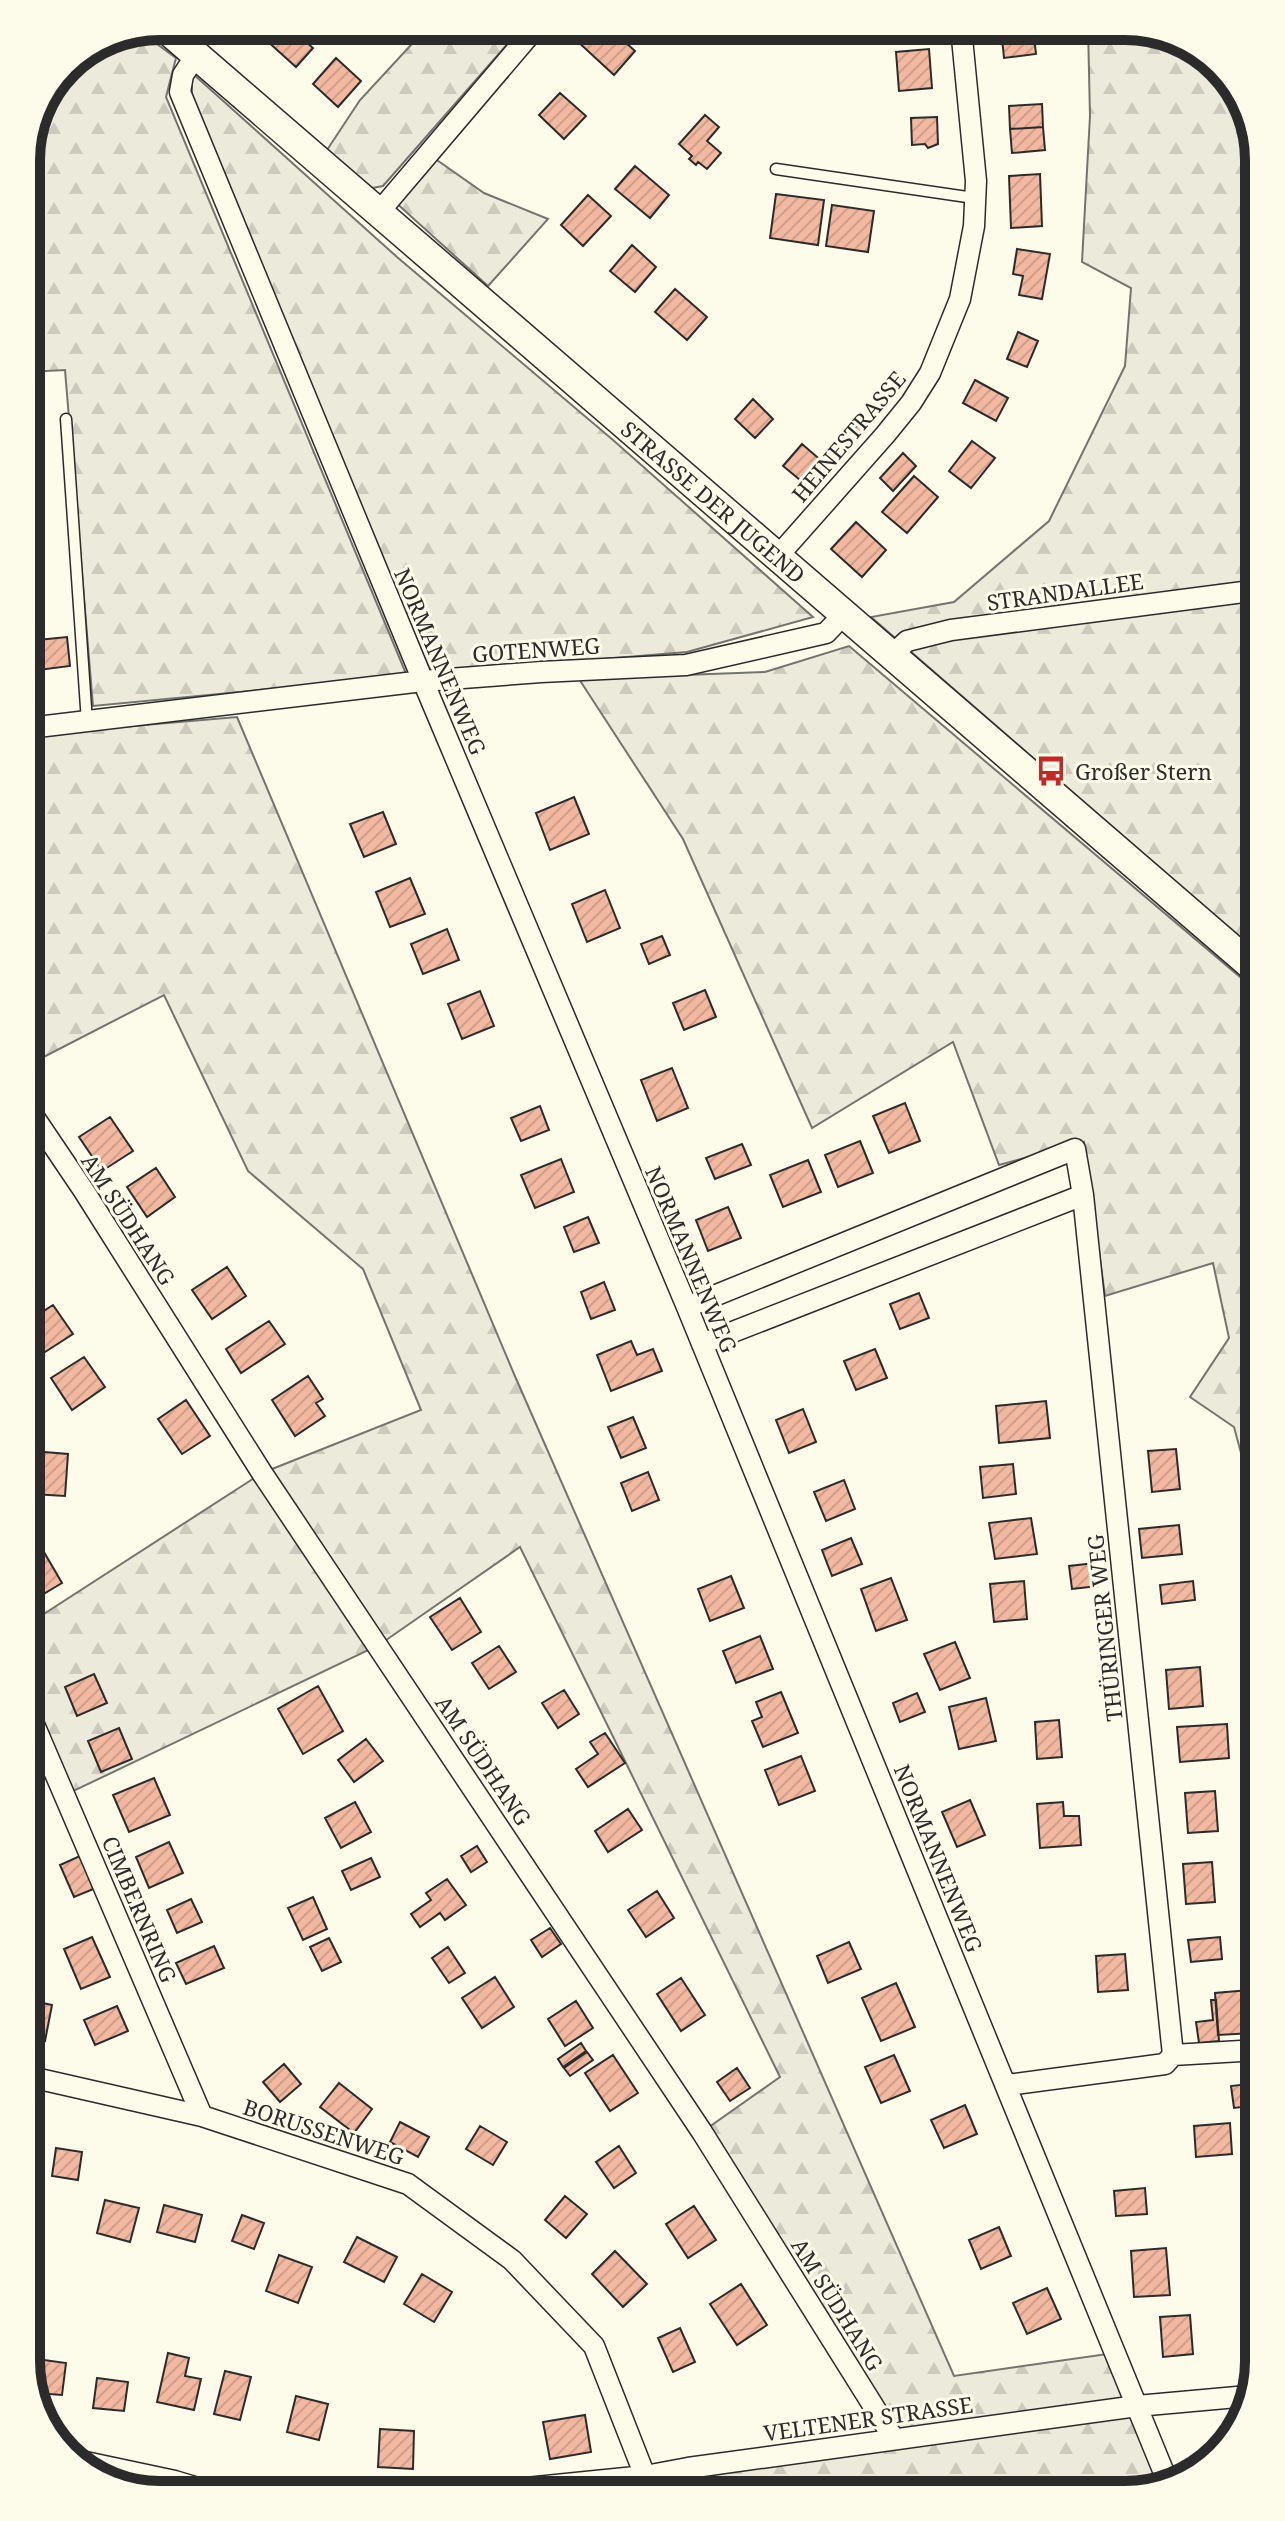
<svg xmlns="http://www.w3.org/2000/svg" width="1285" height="2521" font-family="'Noto Serif',serif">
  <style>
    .forest { fill: url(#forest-firs); stroke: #74746e; stroke-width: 2 }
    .building { fill: url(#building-hatch); stroke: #2b2b2b; stroke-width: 2 }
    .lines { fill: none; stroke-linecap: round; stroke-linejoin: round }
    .lane-casing { stroke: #2b2b2b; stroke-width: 13 }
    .street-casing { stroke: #2b2b2b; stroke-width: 23 }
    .secondary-casing { stroke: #2b2b2b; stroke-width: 31 }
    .lane { stroke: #fdfbea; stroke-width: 10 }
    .street { stroke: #fdfbea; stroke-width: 20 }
    .secondary { stroke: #fdfbea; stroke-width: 28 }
    .labels { text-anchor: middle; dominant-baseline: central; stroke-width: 6; stroke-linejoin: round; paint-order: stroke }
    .street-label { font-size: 22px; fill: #2b2b2b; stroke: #fdfbea }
    .poi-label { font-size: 22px; fill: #2b2b2b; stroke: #fdfbea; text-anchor: start }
    .rim { fill: none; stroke: #2b2b2b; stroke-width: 10 }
  </style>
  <defs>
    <pattern id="forest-firs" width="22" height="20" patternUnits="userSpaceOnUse" patternTransform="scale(2)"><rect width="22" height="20" fill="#ecebdb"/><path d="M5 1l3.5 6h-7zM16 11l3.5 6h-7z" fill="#cbcabc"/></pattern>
    <pattern id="building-hatch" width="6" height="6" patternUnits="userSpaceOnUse" patternTransform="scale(2)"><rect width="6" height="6" fill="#f2b8a0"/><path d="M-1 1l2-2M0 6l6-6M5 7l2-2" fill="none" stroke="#d09e8a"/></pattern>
  </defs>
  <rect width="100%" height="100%" fill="#fdfbea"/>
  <path class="forest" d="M1134,26L1206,54L1249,109L1253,949L871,617L954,602L1049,521L1125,366L1131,288L1082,262L1090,116L1088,27Z
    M518,32L383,186L367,189L325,153L360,100L422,33Z
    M109,36H146L176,58L166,97L407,676L93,706L65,370L27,372L26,152L66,65Z
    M192,73L397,257L613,440L813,617L687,652L542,664L431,677L192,99Z
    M434,158L484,193L548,219L488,286L394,201Z
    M849,646L1253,988L1255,1564L1249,1558L1254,1501L1234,1427L1190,1397L1229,1338L1213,1263L1105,1296L1084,1142L999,1165L953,1042L812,1128L683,839L579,679L765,672Z
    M237,717L514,1374L954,2376L1114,2353L1169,2485L691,2490L688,2468L893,2439L702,2132L780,2077L520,1547L379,1645L65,1795L33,1722V1621L262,1473L421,1410L363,1269L248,1171L164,995L30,1064L29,735Z"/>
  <path class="building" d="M1033,27L1036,54L1004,58L1001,28Z
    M613,31L635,51L614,75L576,40L583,32Z
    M297,34L313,48L296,67L266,40L271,35Z
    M929,49L932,88L899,91L896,52Z
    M336,58L361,81L338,107L313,84Z
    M560,93L586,116L564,139L539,115Z
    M1042,104L1043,127L1010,129L1009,106Z
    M705,115L719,127L707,141L721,153L707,169L698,162L696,165L689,159L692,156L679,144Z
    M937,117L938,144L928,148L925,144L912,145L911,118Z
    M1043,127L1045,150L1012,153L1010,129Z
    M635,166L669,195L650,218L615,189Z
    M1040,174L1042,226L1011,228L1009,176Z
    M776,194L824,200L818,245L770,238Z
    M588,195L611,216L583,246L561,225Z
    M832,205L874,211L868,252L826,246Z
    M632,245L656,267L635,292L610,271Z
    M1017,249L1050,254L1042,299L1019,295L1023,276L1013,274Z
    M675,289L707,317L687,340L655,312Z
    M1018,332L1038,341L1027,367L1007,359Z
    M975,380L1008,398L996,421L963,403Z
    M753,399L773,419L755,438L735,419Z
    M860,422L867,429L858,439L850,432Z
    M972,441L995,458L971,488L949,471Z
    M802,444L824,463L805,484L783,466Z
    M903,453L916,466L893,491L880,478Z
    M914,476L938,497L907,533L882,512Z
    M856,522L886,550L862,577L831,549Z
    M67,637L70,666L31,671L28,641Z
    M574,797L589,834L550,850L536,813Z
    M383,812L396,844L364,857L350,824Z
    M410,878L425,914L390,927L376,892Z
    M605,890L620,928L587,942L572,904Z
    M447,929L459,960L423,974L411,944Z
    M662,936L670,955L649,964L641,944Z
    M705,990L716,1017L684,1030L673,1003Z
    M480,991L494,1026L462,1039L448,1004Z
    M672,1068L688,1108L657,1121L641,1080Z
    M905,1103L920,1141L889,1153L873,1116Z
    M540,1106L549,1130L521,1141L511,1118Z
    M110,1117L133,1151L102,1171L79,1137Z
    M860,1141L873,1173L838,1187L825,1155Z
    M742,1144L751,1165L715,1179L706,1158Z
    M561,1159L574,1192L535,1208L521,1175Z
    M808,1160L821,1192L783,1207L770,1175Z
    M156,1168L175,1197L147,1217L127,1187Z
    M31,1186L39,1198L31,1204Z
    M728,1207L741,1238L708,1251L696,1220Z
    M588,1217L599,1243L574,1252L564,1227Z
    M227,1267L246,1296L212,1319L192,1290Z
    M604,1282L615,1310L591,1319L581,1292Z
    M919,1293L929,1318L900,1329L890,1304Z
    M53,1305L73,1334L42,1354L31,1338V1319Z
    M269,1321L285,1344L241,1373L226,1349Z
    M631,1341L637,1355L653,1349L662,1371L611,1391L597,1355Z
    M875,1349L887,1378L856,1390L844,1361Z
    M84,1357L105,1387L72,1410L51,1378Z
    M308,1376L323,1399L316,1403L325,1416L295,1436L272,1400Z
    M186,1400L210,1436L182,1454L158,1419Z
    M1046,1401L1050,1438L999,1443L996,1406Z
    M803,1409L816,1442L789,1453L776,1420Z
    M633,1417L646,1448L621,1458L608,1427Z
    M1176,1449L1180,1489L1152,1492L1148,1451Z
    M32,1451L68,1454L65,1496L32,1494Z
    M1013,1464L1016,1494L983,1498L980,1467Z
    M648,1472L659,1500L632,1511L621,1483Z
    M844,1480L855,1509L826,1521L814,1492Z
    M1031,1518L1037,1554L995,1559L989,1523Z
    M1179,1525L1182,1554L1142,1558L1139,1529Z
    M851,1538L862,1564L832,1576L822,1550Z
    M41,1547L62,1583L35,1599L33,1595L32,1552Z
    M1095,1563L1098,1586L1072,1589L1069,1566Z
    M731,1576L744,1608L710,1621L698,1589Z
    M891,1578L907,1620L876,1631L861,1589Z
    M1024,1581L1027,1619L994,1622L990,1584Z
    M1193,1581L1195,1600L1162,1604L1160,1585Z
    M460,1598L481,1632L452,1650L430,1617Z
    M760,1636L773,1669L736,1683L723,1651Z
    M955,1642L970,1678L940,1690L924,1654Z
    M499,1646L516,1672L489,1689L472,1663Z
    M1200,1667L1203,1706L1169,1709L1166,1670Z
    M94,1674L107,1703L77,1716L65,1687Z
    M318,1686L343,1731L303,1754L278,1709Z
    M564,1690L579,1714L558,1728L542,1703Z
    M781,1692L798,1733L763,1747L752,1721L762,1717L756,1702Z
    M917,1693L925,1712L900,1722L893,1703Z
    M986,1698L996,1741L959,1749L949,1707Z
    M1059,1720L1062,1757L1037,1759L1035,1722Z
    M1227,1724L1229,1758L1180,1762L1177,1727Z
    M119,1728L132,1759L101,1772L88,1741Z
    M605,1733L625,1763L588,1787L576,1769L598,1754L590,1742Z
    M366,1739L383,1761L354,1782L338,1760Z
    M801,1756L815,1791L779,1805L765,1770Z
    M154,1778L170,1815L129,1832L113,1795Z
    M1215,1791L1218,1831L1188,1833L1185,1793Z
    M970,1800L985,1835L957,1847L942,1812Z
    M355,1802L371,1832L341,1848L325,1818Z
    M1063,1802L1064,1816H1079L1081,1845L1040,1848L1037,1804Z
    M628,1809L642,1830L608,1852L595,1831Z
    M169,1842L183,1873L149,1888L136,1857Z
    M477,1846L487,1862L471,1872L461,1856Z
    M82,1855L96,1888L74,1897L60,1865Z
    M371,1858L380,1877L351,1890L342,1871Z
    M1212,1862L1215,1902L1186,1904L1183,1864Z
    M447,1879L466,1905L445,1920L440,1913L420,1927L411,1914L431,1900L426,1893Z
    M657,1891L674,1918L646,1937L628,1910Z
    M34,1896L41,1912L34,1915Z
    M313,1897L327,1929L303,1940L288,1908Z
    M191,1899L202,1922L177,1933L167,1910Z
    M550,1928L561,1944L542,1957L531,1940Z
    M92,1937L110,1977L81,1989L64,1949Z
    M1220,1937L1222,1959L1191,1962L1188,1940Z
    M329,1938L341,1962L322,1971L310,1947Z
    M849,1942L861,1969L828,1983L817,1956Z
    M214,1946L224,1968L186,1984L176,1963Z
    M448,1947L465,1973L449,1983L432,1958Z
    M1125,1954L1128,1990L1098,1992L1096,1956Z
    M495,1977L514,2007L482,2028L462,1998Z
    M681,1978L705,2015L681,2031L657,1994Z
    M896,1983L915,2027L881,2041L862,1998Z
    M1249,1990L1253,2033L1218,2035L1215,1993Z
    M1211,2000H1216L1219,2041L1199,2043L1196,2022L1213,2020Z
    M34,2001L52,2005L45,2041L34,2039Z
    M576,2001L593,2028L565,2046L548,2019Z
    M117,2006L128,2031L95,2045L84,2020Z
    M581,2043L586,2051L563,2067L558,2059Z
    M587,2052L593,2060L570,2076L564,2068Z
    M613,2055L638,2093L610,2111L585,2073Z
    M894,2055L910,2091L881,2103L865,2067Z
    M284,2064L301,2084L280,2102L263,2082Z
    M737,2068L750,2088L730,2101L717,2082Z
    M339,2083L372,2109L354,2133L320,2107Z
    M1248,2084L1251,2106L1234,2108L1231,2086Z
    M965,2105L977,2134L944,2148L931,2120Z
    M35,2106L42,2107L37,2139H35Z
    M400,2122L429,2137L418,2157L390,2142Z
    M1230,2123L1232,2154L1196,2157L1194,2126Z
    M480,2126L507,2142L493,2165L466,2149Z
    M619,2146L636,2173L614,2188L596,2162Z
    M56,2148L82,2152L78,2180L52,2176Z
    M1145,2188L1147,2214L1116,2216L1114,2191Z
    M565,2196L587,2214L566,2238L545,2220Z
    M105,2200L139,2208L130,2242L97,2233Z
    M164,2205L202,2215L195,2242L157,2232Z
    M694,2206L716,2240L688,2258L666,2224Z
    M242,2215L264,2223L254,2249L232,2241Z
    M999,2227L1011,2256L981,2269L969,2240Z
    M357,2237L397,2257L384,2282L344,2262Z
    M1166,2248L1170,2295L1134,2297L1131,2251Z
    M615,2251L647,2284L623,2307L592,2274Z
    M279,2255L312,2267L298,2303L266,2291Z
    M422,2274L452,2292L434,2322L404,2304Z
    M741,2284L767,2325L737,2345L710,2304Z
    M1047,2288L1061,2319L1027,2334L1013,2303Z
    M1259,2313V2353H1249L1246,2314Z
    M1190,2315L1193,2354L1163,2357L1160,2317Z
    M680,2328L695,2362L673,2372L658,2338Z
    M168,2353L189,2358L185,2376L201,2379L194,2410L157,2402Z
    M37,2359L66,2363L62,2395L36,2393Z
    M225,2371L251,2377L240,2420L214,2414Z
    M97,2378L128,2382L124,2411L93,2408Z
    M296,2396L328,2404L319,2440L287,2432Z
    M585,2415L591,2452L550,2459L543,2422Z
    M380,2429L414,2431L413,2469L378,2467Z
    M1237,2432L1236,2436L1222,2447L1220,2435Z"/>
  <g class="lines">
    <g class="lane-casing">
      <path id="lane" d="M776,169L974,198
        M66,419L87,722"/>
    </g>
    <g class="street-casing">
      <path id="street" d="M196,55L183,75L180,92L423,681L687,1307L1169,2485
        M379,212L532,32
        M778,556L885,435L911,403L930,373L960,299L974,226L976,181L961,28
        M892,655L907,641L951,630L1251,591
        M29,728L423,681L541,672L686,665L826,633L845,613
        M30,1111L84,1191L262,1473L702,2132L894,2439
        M687,1307L1075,1149L1083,1195L1173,2055L1165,2064L1007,2085
        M702,1344L1083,1195
        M33,1722L202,2116
        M1173,2055L1258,2050
        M35,2078L202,2116L408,2184L512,2260L594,2346L645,2476
        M496,2491L645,2476L688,2468L1137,2406L1248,2396"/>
    </g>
    <g class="secondary-casing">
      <g id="secondary">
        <path id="s1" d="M173,35L1253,967"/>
        <path d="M80,2465L174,2485L204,2494"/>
      </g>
    </g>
    <use href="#lane" class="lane"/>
    <use href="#street" class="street"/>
    <use href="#secondary" class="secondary"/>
  </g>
  <defs>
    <g id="bus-bare" transform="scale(2.4)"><path d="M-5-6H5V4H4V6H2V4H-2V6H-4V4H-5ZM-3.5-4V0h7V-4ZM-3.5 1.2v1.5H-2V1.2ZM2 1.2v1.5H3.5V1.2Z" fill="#c62828" stroke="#fdfbea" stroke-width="2.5" paint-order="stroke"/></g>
  </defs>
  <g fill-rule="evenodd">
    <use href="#bus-bare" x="1051" y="771"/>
  </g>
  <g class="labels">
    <g class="street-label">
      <text transform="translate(848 436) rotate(-50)">HEINESTRASSE</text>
      <text stroke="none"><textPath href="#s1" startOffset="714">STRASSE DER JUGEND</textPath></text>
      <text transform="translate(1065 591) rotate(-8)">STRANDALLEE</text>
      <text transform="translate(536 649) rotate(-4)">GOTENWEG</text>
      <text transform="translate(441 661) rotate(67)">NORMANNENWEG</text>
      <text transform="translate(129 1219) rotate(57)">AM SÜDHANG</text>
      <text transform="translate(692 1259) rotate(67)">NORMANNENWEG</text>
      <text transform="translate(1104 1628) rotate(-96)">THÜRINGER WEG</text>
      <text transform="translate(484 1760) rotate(56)">AM SÜDHANG</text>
      <text transform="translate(939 1858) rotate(68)">NORMANNENWEG</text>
      <text transform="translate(140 1909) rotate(67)">CIMBERNRING</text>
      <text transform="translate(324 2131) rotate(18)">BORUSSENWEG</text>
      <text transform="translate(838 2304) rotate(58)">AM SÜDHANG</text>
      <text transform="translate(868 2418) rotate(-8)">VELTENER STRASSE</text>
    </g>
    <g class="poi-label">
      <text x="1075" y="771">Großer Stern</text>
    </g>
  </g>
  <path d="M0 0H1285V2521H0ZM160 40H1125A120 120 0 0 1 1245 160V2361A120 120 0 0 1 1125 2481H160A120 120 0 0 1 40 2361V160A120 120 0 0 1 160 40Z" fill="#fdfbea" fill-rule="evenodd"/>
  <path class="rim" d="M160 40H1125A120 120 0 0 1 1245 160V2361A120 120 0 0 1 1125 2481H160A120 120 0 0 1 40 2361V160A120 120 0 0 1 160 40Z"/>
</svg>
